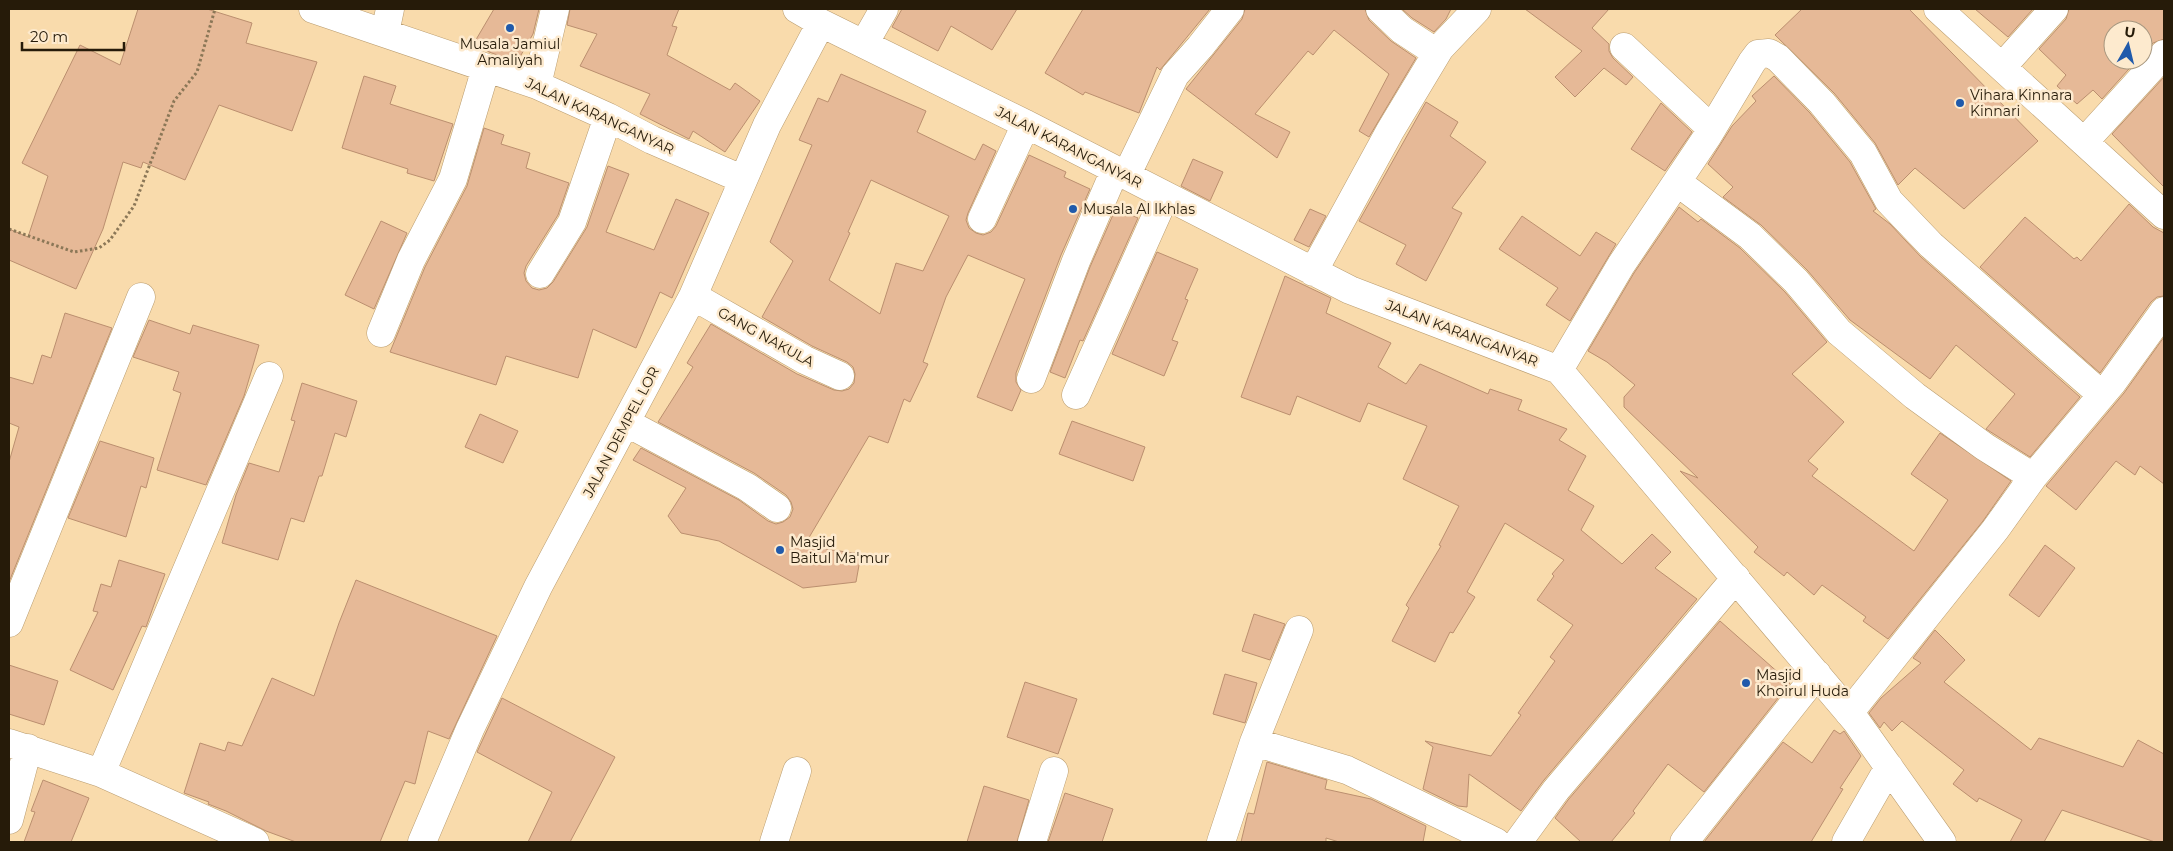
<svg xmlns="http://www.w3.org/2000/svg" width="2173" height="851" font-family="Montserrat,sans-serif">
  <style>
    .building { fill: #e6b997; stroke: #bb8f6f; fill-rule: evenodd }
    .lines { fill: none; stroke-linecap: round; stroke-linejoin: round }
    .minor-casing { stroke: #ba9d70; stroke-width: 29 }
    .path { stroke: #8b7757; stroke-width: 3; stroke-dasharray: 2.5 2.5; stroke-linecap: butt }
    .minor { stroke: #fff; stroke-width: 28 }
    .poi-dot { fill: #205aab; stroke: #fdeace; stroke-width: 2 }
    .labels { text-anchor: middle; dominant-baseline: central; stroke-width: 5; stroke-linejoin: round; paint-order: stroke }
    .poi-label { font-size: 14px; fill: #261b09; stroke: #fdeace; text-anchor: start }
    .street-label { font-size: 14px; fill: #261b09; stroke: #fdeace }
  </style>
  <rect width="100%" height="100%" fill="#f9dbac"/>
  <path class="building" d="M138,9H207L252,23L246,43L317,62L292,131L219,105L185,180L143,162L141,168L123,162L103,229L76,289L9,260V229L28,237L48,176L22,163L80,45L120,65Z
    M494,9H539L533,34L517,62L489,52L474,43Z
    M570,9H679L672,26L677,27L667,55L730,90L735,83L760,101L725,152L693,131L689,139L640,114L650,94L580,66L597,34L567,25Z
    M902,9H1017L992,50L951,26L938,51L892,27Z
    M1083,9H1210L1160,70L1157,67L1139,113L1085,92L1083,95L1045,73Z
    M1245,9H1365L1369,20L1391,41L1416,58L1369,137L1359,131L1389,74L1334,30L1313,55L1308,51L1255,114L1290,132L1277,158L1186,89L1242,19Z
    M1402,9H1451L1446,19L1434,32L1412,18Z
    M1525,9H1609L1592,28L1609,44V51L1613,58L1633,77L1626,85L1604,68L1575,97L1555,77L1582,51Z
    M1802,9H1909L2038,141L1964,209L1915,168L1898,185L1875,143L1834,93L1775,35Z
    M1975,9H2033L2008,37Z
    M2069,9H2164V39L2153,43L2143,54V30H2113V60H2137L2102,99L2093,90L2077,104L2057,86L2066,75L2039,49L2066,19Z
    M841,74L926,111L917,132L975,160L983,144L996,151L968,213L966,220L969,228L976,233L983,235L991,232L996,226L1029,155L1066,172L1064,177L1090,189L1061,255L1016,373V382L1021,390L1012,411L977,397L1025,279L968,255L946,297L923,362L928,364L910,402L904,399L888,443L869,436L804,546L861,554L856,582L803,588L719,541L681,533L668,516L686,488L633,460L641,448L739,500L768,521L776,524L783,522L790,517L793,509L791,502L786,495L754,473L658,422L693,367L687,363L711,324L797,374L834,390L842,391L849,389L854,383L855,374L853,367L847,362L812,346L762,317L793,261L770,242L812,145L799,140L818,98L828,102ZM871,180L949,216L923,271L896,263L880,314L829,280L850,233L848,232Z
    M364,76L396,86L390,104L453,124L434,181L407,173L408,169L342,148Z
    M1774,76L1810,113L1850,162L1876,209L1873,211L1890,224L1921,257L2080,397L2030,457L1986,429L2015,394L1956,345L1930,379L1850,320L1807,270L1761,225L1723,197L1733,187L1708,164L1732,126L1756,101L1752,96Z
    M2164,77V187L2112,134Z
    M1426,102L1458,122L1450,136L1486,162L1452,208L1462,213L1426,281L1396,264L1406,245L1359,221Z
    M1661,103L1692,132L1665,171L1631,149Z
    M484,128L504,135L501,144L530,153L526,168L569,183L558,215L526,266L524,273L526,281L532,288L539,290L547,288L553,282L587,227L608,166L629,174L606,232L654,250L676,199L709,213L672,298L660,292L636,348L593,329L578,378L506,356L496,385L390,352L425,267L467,186Z
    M1193,159L1223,172L1210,201L1181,186Z
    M2129,204L2153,227L2164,233V296L2157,297L2151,302L2100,373L1980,267L2025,217L2074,259L2077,257L2081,261Z
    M1679,207L1698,222L1701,219L1740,248L1785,292L1827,342L1792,374L1844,422L1808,461L1818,469L1812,476L1914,551L1948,500L1911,474L1940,433L2011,481L1983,521L1888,639L1863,621L1866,617L1822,585L1814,595L1787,572L1784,576L1754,552L1758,547L1680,471L1698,478L1624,407V397L1635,385L1607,362L1588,351L1634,273Z
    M1116,208L1138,218L1083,341L1080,340L1065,378L1050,372L1090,267Z
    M1310,209L1326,216L1309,247L1294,240Z
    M1522,216L1580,256L1596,232L1616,244L1570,321L1546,305L1558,288L1499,249Z
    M381,221L407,233L374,309L345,295Z
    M1157,252L1198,269L1185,299L1188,300L1172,340L1178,342L1164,376L1112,354Z
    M1285,276L1331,298L1326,313L1391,343L1378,367L1406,384L1420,364L1488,394L1490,389L1522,400L1518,410L1567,429L1559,440L1586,456L1568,490L1594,506L1581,530L1622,564L1652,534L1671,552L1655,568L1697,599L1544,780L1521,811L1469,774L1467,807L1458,806L1423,789L1433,747L1425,741L1491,756L1521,715L1518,713L1555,661L1550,657L1573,625L1537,600L1554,576L1552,574L1564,560L1505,523L1467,592L1475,597L1453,633L1450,632L1435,662L1392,641L1409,608L1406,605L1441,546L1439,545L1459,506L1403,479L1427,426L1368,403L1360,422L1297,396L1290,415L1241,397Z
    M65,313L112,328L9,582V462L19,427L9,423V377L33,384L42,355L51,358Z
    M149,320L190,334L193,325L259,345L244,396L206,485L157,470L181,393L173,390L179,372L133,357Z
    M2164,337V484L2140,466L2135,475L2116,461L2076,510L2046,486L2124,393Z
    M302,383L357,401L346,437L335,433L322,476H319L304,522L291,518L278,560L222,543L236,495L249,463L279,472L295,421L291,420Z
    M480,414L518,431L503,463L465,447Z
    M1072,421L1145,447L1133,481L1059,454Z
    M100,441L154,458L146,488L141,486L126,537L68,518Z
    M2045,545L2075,568L2039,617L2009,595Z
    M119,560L165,574L146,627L142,626L113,690L70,670L98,612L93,611L101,584L111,587Z
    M356,580L497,636L449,739L428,731L415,784L405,781L380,842H296L266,831L226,811L208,804L209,802L184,793L200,743L225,751L228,742L242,746L272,678L314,696L339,623Z
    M1254,614L1285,624L1270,660L1242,651Z
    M1720,621L1790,683L1704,792L1668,764L1633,811L1635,813L1611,842H1581L1555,818L1568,800Z
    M1935,630L1965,660L1944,682L2031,750L2039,738L2123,767L2138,740L2164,754V842H2155L2062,810L2044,842H2010L2022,820L1979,798L1977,802L1953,784L1964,770L1902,721L1892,731L1884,722L1880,728L1869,713L1881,698L1921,663L1913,658Z
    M9,665L58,681L44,725L9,714Z
    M1225,674L1257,683L1245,723L1213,714Z
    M1025,682L1077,699L1058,754L1007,737Z
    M502,698L615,757L570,842H528L552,792L477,752Z
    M1834,730L1840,734L1844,731L1861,756L1840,788L1843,789L1811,842H1704L1783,742L1812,763Z
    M1267,762L1327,780L1325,789L1371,799L1426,826L1423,842H1339L1326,838V842H1241L1248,813L1254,814Z
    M43,780L89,798L71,842H24L35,812L31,811Z
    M984,786L1029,800L1017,842H967Z
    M1065,793L1113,809L1102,842H1048Z"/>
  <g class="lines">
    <g class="minor-casing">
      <path id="minor" d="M313,9L537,85L608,117L652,140L742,179
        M797,9L821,23L1026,124L1350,290L1559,370L1856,721L1942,842
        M1380,9L1402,30L1437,53
        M1938,9L2164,215
        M385,33L390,9
        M864,44L884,9
        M1624,47L1712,129
        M2002,67L2054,9
        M537,85L555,9
        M2084,142L2164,54
        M1126,176L1175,75L1200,47L1230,9
        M1677,182L1750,236L1796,281L1839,332L1915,396L1985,447L2033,477
        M982,219L1026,124
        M1313,272L1390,131L1440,48L1477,9
        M540,274L572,222L608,117
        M693,296L805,360L840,376
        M381,333L411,260L453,179L486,68
        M1559,370L1621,265L1707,137L1752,62L1758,54L1769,53L1778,58L1822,103L1863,153L1889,201L1931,245L2102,395
        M1031,379L1076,261L1115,170
        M1076,395L1165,196
        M627,423L747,487L777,508
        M9,623L141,297
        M1849,713L1995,530L2033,477L2112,383L2164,311
        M1254,742L1299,630
        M9,743L101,773L255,842
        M101,773L269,376
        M9,820L28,748
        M422,842L470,729L538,587L693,296L767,125L821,23
        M774,842L797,771
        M1032,842L1054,771
        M1221,842L1254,742L1347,770L1496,842
        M1518,842L1556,790L1736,578
        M1684,842L1817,674
        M1846,842L1889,767"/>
    </g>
    <path class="path" d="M9,229L74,252L99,248L110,240L134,206L174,101L197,72L215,9"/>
    <use href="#minor" class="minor"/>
  </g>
  <g class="poi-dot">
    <circle cx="510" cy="28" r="5"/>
    <circle cx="1960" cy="103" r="5"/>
    <circle cx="1073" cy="209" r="5"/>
    <circle cx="780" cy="550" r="5"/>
    <circle cx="1746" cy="683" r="5"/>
  </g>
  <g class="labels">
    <g class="poi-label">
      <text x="510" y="44" text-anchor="middle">Musala Jamiul<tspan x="510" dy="16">Amaliyah</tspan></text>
      <text x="1970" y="95">Vihara Kinnara<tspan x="1970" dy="16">Kinnari</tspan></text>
      <text x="1083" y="209">Musala Al Ikhlas</text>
      <text x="790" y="542">Masjid<tspan x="790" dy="16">Baitul Ma'mur</tspan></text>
      <text x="1756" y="675">Masjid<tspan x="1756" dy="16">Khoirul Huda</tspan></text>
    </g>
    <g class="street-label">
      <text transform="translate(600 116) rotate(25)">JALAN KARANGANYAR</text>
      <text transform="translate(1069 147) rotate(27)">JALAN KARANGANYAR</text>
      <text transform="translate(1462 333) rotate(21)">JALAN KARANGANYAR</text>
      <text transform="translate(766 337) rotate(29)">GANG NAKULA</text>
      <text transform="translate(621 432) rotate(-62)">JALAN DEMPEL LOR</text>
    </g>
  </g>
  <rect width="2173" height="851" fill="none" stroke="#261b09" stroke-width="20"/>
  <g transform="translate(2128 45) rotate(8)"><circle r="24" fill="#fdeace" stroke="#a7977f"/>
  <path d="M0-4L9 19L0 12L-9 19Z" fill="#205aab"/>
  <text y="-8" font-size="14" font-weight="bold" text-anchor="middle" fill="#261b09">U</text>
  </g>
  <path d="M22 42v8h102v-8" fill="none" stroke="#261b09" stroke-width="2.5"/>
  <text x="30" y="42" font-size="15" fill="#261b09" stroke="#fdeace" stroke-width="4" paint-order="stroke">20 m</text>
</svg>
